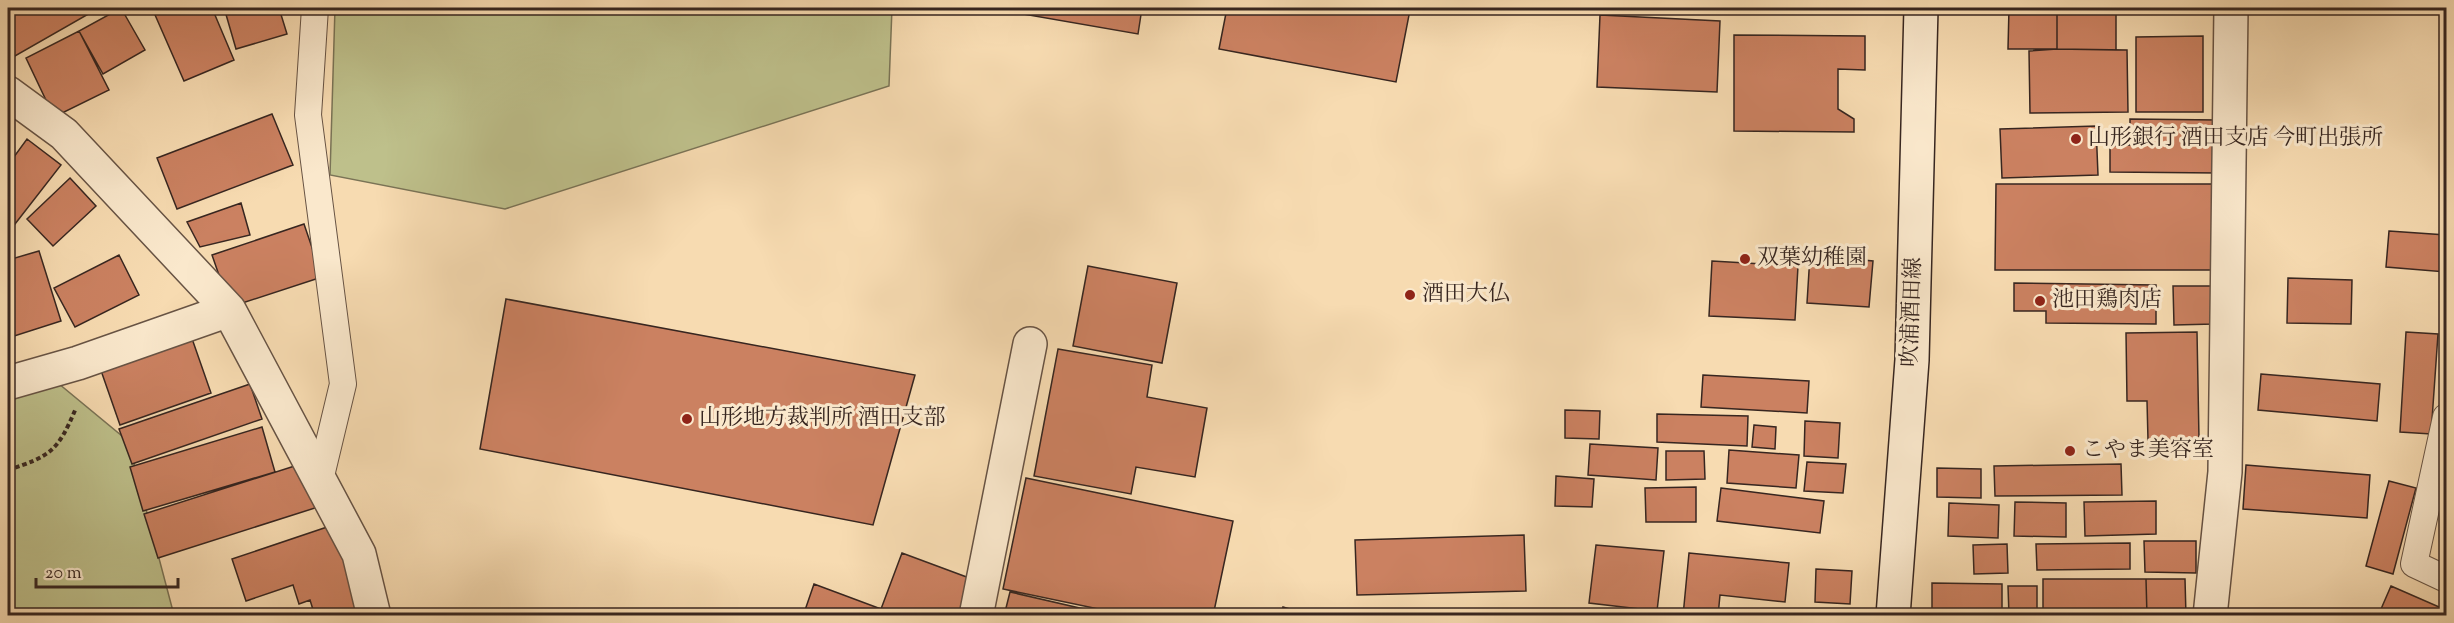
<svg xmlns="http://www.w3.org/2000/svg" width="2454" height="623" font-family="'Sorts Mill Goudy','Noto Serif JP',serif">
  <style>
    .green { fill: #bec08b; stroke: #7a7356; stroke-width: 1.5 }
    .building { fill: #cb8161; stroke: #372620; stroke-width: 1.5 }
    .lines { fill: none; stroke-linecap: round; stroke-linejoin: round }
    .service-casing { stroke: #675344; stroke-width: 28 }
    .minor-casing { stroke: #675344; stroke-width: 36 }
    .secondary-casing { stroke: #372620; stroke-width: 36 }
    .path { stroke: #372620; stroke-width: 4; stroke-dasharray: 4.5 3; stroke-linecap: butt }
    .service { stroke: #fae8cc; stroke-width: 26 }
    .minor { stroke: #fae8cc; stroke-width: 33 }
    .secondary { stroke: #fae8cc; stroke-width: 33 }
    .poi-dot { fill: #8f2418; stroke: #fae8cc; stroke-width: 2 }
    .labels { text-anchor: middle; dominant-baseline: central; stroke-width: 6; stroke-linejoin: round; paint-order: stroke }
    .poi-label { font-size: 22px; fill: #372620; stroke: #fae8cc; text-anchor: start }
    .street-label { font-size: 22px; fill: #372620; stroke: #fae8cc }
  </style>
  <rect width="100%" height="100%" fill="#f7dbb1"/>
  <filter id="stains"><feTurbulence type="fractalNoise" baseFrequency=".00333" numOctaves="4"/><feColorMatrix values="0 0 0 0 .2 0 0 0 0 .09 0 0 0 0 .02 0 0 0 .5 -.17"/></filter>
  <radialGradient id="worn" r=".72"><stop offset=".6" stop-color="#630" stop-opacity="0"/><stop offset="1" stop-color="#630" stop-opacity=".3"/></radialGradient>
  <path class="green" d="M335,8H892L889,86L505,209L330,175Z
    M8,378L53,379L128,441L174,615L8,616Z"/>
  <path class="building" d="M12,8H99L8,60V10Z
    M121,8L145,50L103,74L79,31Z
    M152,8H212L234,60L184,81Z
    M237,8H279L287,34L236,49L225,11Z
    M989,8H1142L1138,34Z
    M1227,8H1395L1410,10L1396,82L1219,49Z
    M2009,8H2057V49H2008Z
    M2057,8H2116V50L2057,49Z
    M1600,15L1720,21L1717,92L1597,87Z
    M79,31L109,90L54,117L26,58Z
    M1734,35L1865,36V70L1838,69V109L1854,119V132L1734,131Z
    M2203,36V112H2136V37Z
    M2057,49L2127,50L2128,112L2030,113L2029,51Z
    M272,114L293,165L177,209L157,158Z
    M2130,119L2218,120V173L2110,172V146L2130,145Z
    M2096,126L2098,175L2002,178L2000,129Z
    M27,139L61,165L8,233V165Z
    M70,178L96,206L53,246L27,219Z
    M1996,184H2218L2217,270H1995Z
    M241,203L250,235L200,247L187,222Z
    M304,224L322,277L230,307L212,255Z
    M2389,231L2446,235V272L2386,267Z
    M39,251L61,321L8,338V260Z
    M119,255L139,295L75,327L54,288Z
    M1810,255L1873,261L1869,307L1807,303Z
    M1712,261L1798,266L1795,320L1709,316Z
    M1088,266L1177,283L1162,363L1073,346Z
    M2288,278L2352,280L2351,324L2287,323Z
    M2014,283L2156,285V324L2046,323V311H2014Z
    M2173,286H2213L2214,324L2174,325Z
    M506,299L915,375L873,525L480,449Z
    M189,330L211,393L120,425L98,362Z
    M2197,332L2199,439L2148,440L2147,401H2127L2126,333Z
    M2406,332L2438,334L2431,434L2400,432Z
    M1058,349L1152,365L1147,397L1207,408L1195,477L1136,467L1131,494L1034,476Z
    M2261,374L2380,384L2377,421L2258,410Z
    M1703,375L1809,381L1807,413L1701,407Z
    M250,384L262,419L132,464L119,429Z
    M1565,410L1600,411L1599,439L1565,438Z
    M1657,414L1748,416L1747,446L1657,442Z
    M1805,421L1840,423L1838,458L1804,456Z
    M1754,425L1776,427L1775,449L1752,447Z
    M262,427L275,472L143,511L130,467Z
    M1590,444L1658,448L1656,480L1588,475Z
    M1729,450L1799,455L1796,488L1727,483Z
    M1666,451H1704L1705,479L1666,480Z
    M1807,462L1846,464L1843,493L1804,491Z
    M304,463L318,507L158,558L144,514Z
    M2121,464L2122,495L1995,496L1994,466Z
    M2246,465L2370,475L2367,518L2243,509Z
    M1937,468L1981,469V498L1937,497Z
    M1556,476L1594,479L1592,507L1555,506Z
    M1026,478L1233,521L1213,616H1132L1003,589Z
    M2389,481L2416,488L2393,574L2366,566Z
    M1696,487V522H1646L1645,488Z
    M1721,488L1824,501L1820,533L1717,521Z
    M2156,501V534L2085,536L2084,502Z
    M2015,502L2066,503V537L2014,536Z
    M1949,503L1999,505L1998,538L1948,536Z
    M339,523L371,616H333L331,611L315,616L310,600L299,604L293,585L246,601L232,559Z
    M1524,535L1526,591L1357,595L1355,540Z
    M2144,541H2196V573L2145,572Z
    M2130,543V569L2037,570L2036,544Z
    M2007,544L2008,573L1974,574L1973,545Z
    M1596,545L1664,551L1657,611L1589,603Z
    M902,553L972,579L958,616H803L814,584L881,609Z
    M1689,553L1789,563L1785,602L1720,595L1718,616H1683Z
    M1816,569L1852,571L1850,604L1815,602Z
    M2043,579H2146L2147,616H2043Z
    M2146,579H2185L2186,616H2147Z
    M1932,583L2002,584V614H1932Z
    M2008,586H2037V616H2009Z
    M2391,586L2446,610V616H2378Z
    M1010,592L1110,615L1004,616Z
    M1283,607L1313,616H1281Z
    M1741,611L1799,616H1741Z"/>
  <g class="lines">
    <g class="service-casing">
      <path id="service" d="M315,8L308,115L343,384L320,480
        M2446,417L2414,564L2446,579"/>
    </g>
    <g class="minor-casing">
      <path id="minor" d="M8,93L64,134L229,310L359,554L374,616
        M8,383L78,363L229,310
        M976,616L1030,344
        M2210,616L2225,472L2231,8"/>
    </g>
    <g class="secondary-casing">
      <path id="secondary" d="M1893,616L1912,360L1921,8"/>
    </g>
    <path class="path" d="M8,470C51,456 58,451 76,408"/>
    <use href="#service" class="service"/>
    <use href="#minor" class="minor"/>
    <use href="#secondary" class="secondary"/>
  </g>
  <g class="poi-dot">
    <circle cx="2076" cy="139" r="6"/>
    <circle cx="1745" cy="259" r="6"/>
    <circle cx="1410" cy="295" r="6"/>
    <circle cx="2040" cy="301" r="6"/>
    <circle cx="687" cy="419" r="6"/>
    <circle cx="2070" cy="451" r="6"/>
  </g>
  <g class="labels">
    <g class="poi-label">
      <text x="2088" y="139">山形銀行 酒田支店 今町出張所</text>
      <text x="1757" y="259">双葉幼稚園</text>
      <text x="1422" y="295">酒田大仏</text>
      <text x="2052" y="301">池田鶏肉店</text>
      <text x="699" y="419">山形地方裁判所 酒田支部</text>
      <text x="2082" y="451">こやま美容室</text>
    </g>
    <g class="street-label">
      <text transform="translate(1913 312) rotate(-88)">吹浦酒田線</text>
    </g>
  </g>
  <rect width="2454" height="623" fill="none" stroke="#f7dbb1" stroke-width="30"/>
  <rect x="9" y="9" width="2436" height="605" fill="none" stroke="#372620" stroke-width="3"/>
  <rect x="15" y="15" width="2424" height="593" fill="none" stroke="#372620" stroke-width="1.5"/>
  <path d="M36 578v9h142v-9" fill="none" stroke="#372620" stroke-width="3"/>
  <text x="45" y="578" font-size="18" fill="#372620" stroke="#fae8cc" stroke-width="4.5" paint-order="stroke">20 m</text>
  <rect width="100%" height="100%" filter="url(#stains)"/>
  <rect width="100%" height="100%" fill="url(#worn)"/>
</svg>
